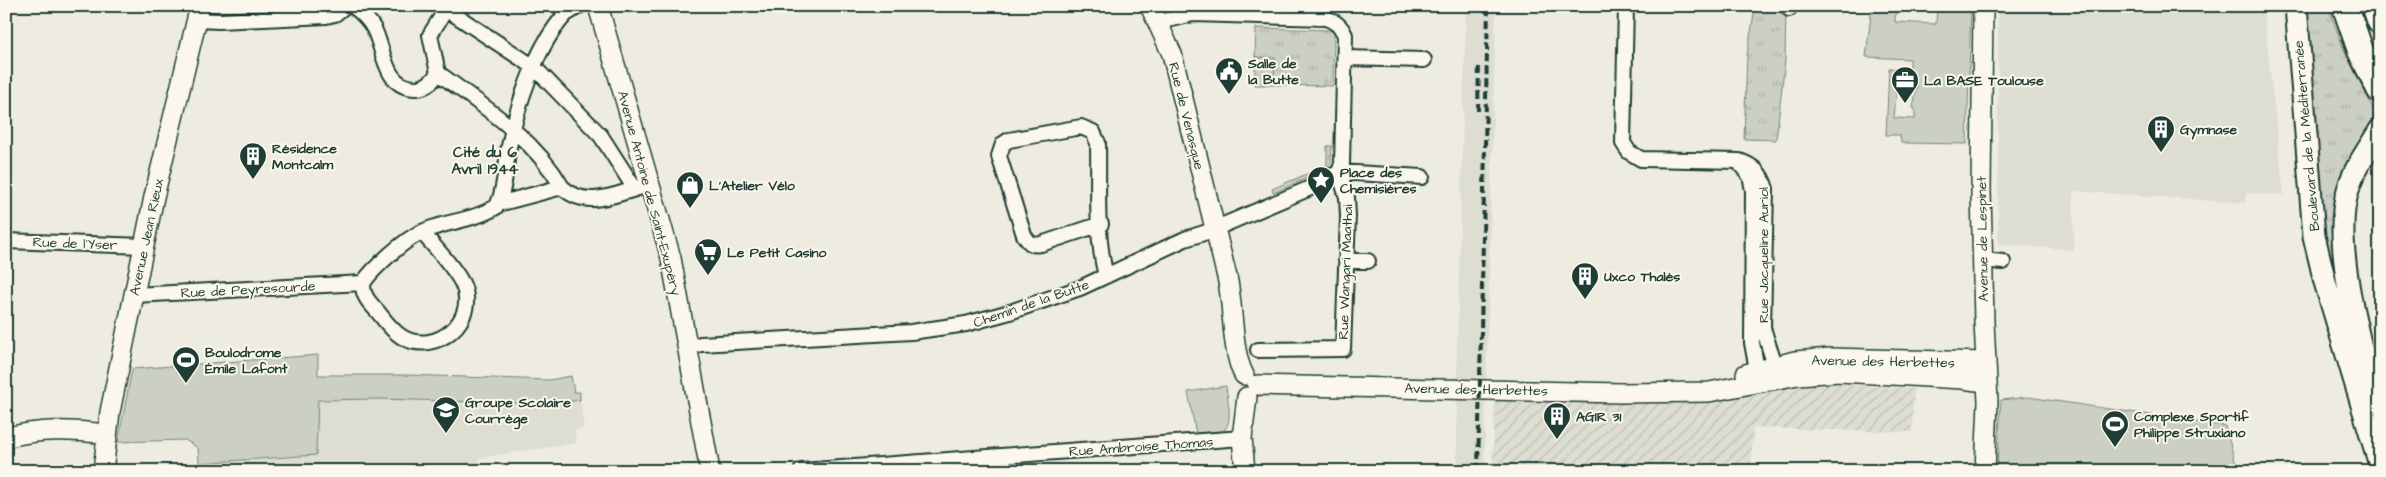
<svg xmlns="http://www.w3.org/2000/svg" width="2386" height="477" font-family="'Architects Daughter',sans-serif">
<defs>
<pattern id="industrial-furrows" width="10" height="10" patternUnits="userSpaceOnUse" patternTransform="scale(1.25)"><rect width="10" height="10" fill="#ddddd2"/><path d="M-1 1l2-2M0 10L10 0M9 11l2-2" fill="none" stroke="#bdbfb5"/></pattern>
<pattern id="grass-tufts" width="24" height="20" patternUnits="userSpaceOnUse" patternTransform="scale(1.25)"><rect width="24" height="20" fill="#cbcfc4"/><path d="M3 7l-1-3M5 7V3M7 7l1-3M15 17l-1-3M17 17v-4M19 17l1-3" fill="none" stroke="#aeb3a9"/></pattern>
</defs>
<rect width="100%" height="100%" fill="#eeece1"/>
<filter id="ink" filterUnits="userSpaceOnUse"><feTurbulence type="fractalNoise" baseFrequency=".02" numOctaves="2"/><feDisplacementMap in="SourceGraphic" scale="10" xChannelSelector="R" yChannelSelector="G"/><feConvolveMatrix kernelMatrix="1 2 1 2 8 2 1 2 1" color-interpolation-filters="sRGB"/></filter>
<g filter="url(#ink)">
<path fill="#ddddd2" d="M 1466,6 L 1496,6 L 1484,471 L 1458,471 L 1457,452 L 1457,345 Z
M 2010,6 L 2263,6 L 2284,195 L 2246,193 L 2245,203 L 2073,191 L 2074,250 L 1998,244 L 1998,12 L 2010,12 Z
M 380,399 L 546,404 L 580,400 L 584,429 L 574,430 L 577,443 L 479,458 L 481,471 L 163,471 L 163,466 L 315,455 L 317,400 Z"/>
<path fill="url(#industrial-furrows)" d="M 1822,383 L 1914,389 L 1912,432 L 1753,428 L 1751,471 L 1492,471 L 1495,400 L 1676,401 L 1788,385 Z"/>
<path fill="url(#grass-tufts)" stroke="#75867c" d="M 2304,6 L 2328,6 L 2344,50 L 2377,116 L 2351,158 L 2336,276 L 2332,276 L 2324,251 Z
M 1755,8 L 1786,9 L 1785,60 L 1776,140 L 1744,139 L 1747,55 Z
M 1256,28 L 1330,30 L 1334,34 L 1333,86 L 1274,85 L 1275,59 L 1255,57 Z
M 1327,146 L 1332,146 L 1331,163 L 1326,170 L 1273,193 L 1272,189 L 1327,165 Z"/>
<path fill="#cbcfc4" stroke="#75867c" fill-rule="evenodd" d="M 1872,6 L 1896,6 L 1895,22 L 1936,24 L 1937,6 L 1971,6 L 1967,144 L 1901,143 L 1900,135 L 1886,135 L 1889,68 L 1910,69 L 1910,59 L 1866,57 ZM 1897,84 L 1917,85 L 1913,108 L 1915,109 L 1915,119 L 1894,118 Z
M 1255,57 L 1275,58 L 1274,85 L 1255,85 Z
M 318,355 L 318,375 L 408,375 L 549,380 L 571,376 L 574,392 L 580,392 L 580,400 L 546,404 L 380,399 L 318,400 L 316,455 L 199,463 L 198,448 L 185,440 L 118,442 L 132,369 Z
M 1226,386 C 1227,398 1235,426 1221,432 C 1214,435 1203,434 1196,434 L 1188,392 Z
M 2028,397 L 2225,426 L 2238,471 L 1997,471 L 2001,400 Z"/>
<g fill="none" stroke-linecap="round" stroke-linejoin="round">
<g stroke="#1f3d34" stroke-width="18">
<path id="street" d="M 353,6 C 361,12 369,20 374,29 C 385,51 384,88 416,88 C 426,88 433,81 438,73
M 559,6 L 566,14 L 579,6
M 1626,6 L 1623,143 L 1629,152 L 1641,159 L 1739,161 C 1753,165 1762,174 1766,189 L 1763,328 L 1778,375
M 446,9 L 534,67 L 601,136 L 635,189
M 1789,9 L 1789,6
M 198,20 L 219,21 L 326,16 L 335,14 L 345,6
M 1345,58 L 1424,60
M 438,73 C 483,106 534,138 562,187
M 438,73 L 430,35 L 448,6
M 1741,165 L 1750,176 L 1753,190 L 1752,343 L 1759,380
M 498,204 L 562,187 C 586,210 616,194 642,187
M 1101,224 L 1041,244 C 1032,246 1029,243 1024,235 L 999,156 L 1003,144 L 1009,140 L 1081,127 L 1093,132 L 1098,143 C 1099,186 1095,234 1106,276
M 422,232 C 435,248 452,264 462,283 C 480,319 436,357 402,337 C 392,331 385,321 378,312 C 370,303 362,296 363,283 C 373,268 405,239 422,232 C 445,221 473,221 496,207 C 504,196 506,166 508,151 C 517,107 535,47 566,14
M 6,241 L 144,246
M 1982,260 L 2003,262
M 1346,261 L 1368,261
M 134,295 L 363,283
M 689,347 L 701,344 L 911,332 L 966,324 L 1010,312 L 1080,288 L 1185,239 L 1207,232 L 1315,186 L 1339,172 L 1342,164 L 1345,35 C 1341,26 1336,22 1326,18 L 1193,14 L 1159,22
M 1258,350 L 1343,349 L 1348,216 L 1347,197 L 1339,172 L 1422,177
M 801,471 L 1242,438"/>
</g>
<g stroke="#1f3d34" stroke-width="22">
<path id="secondary" d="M 598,6 L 671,258 L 710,471
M 1150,6 L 1172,54 L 1227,277 C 1234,306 1231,351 1244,375
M 1983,6 L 1981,191 L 1984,322 L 1988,402 L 1985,471
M 1746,374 L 1795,361 L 1830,358 L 1985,362
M 1257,385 L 1621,393 L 1709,392 L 1798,375 L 1839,372 L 1962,379 L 1986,382
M 6,438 C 38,428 73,430 107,434
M 103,471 L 110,412 L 154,197 L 200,6
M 1245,471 L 1242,438 L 1247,397"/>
</g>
<g stroke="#1f3d34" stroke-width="25">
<path id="primary" d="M 2296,6 L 2314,236 L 2325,282 L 2380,465
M 2374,401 C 2361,346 2331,243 2348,190 C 2354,168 2368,150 2380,130"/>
</g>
<g stroke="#1f3d34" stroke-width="29">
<path id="highway" d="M 2345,6 L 2361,52 L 2380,90
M 2375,6 L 2380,21"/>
</g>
<use href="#street" stroke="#fbf7ec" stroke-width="14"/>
<use href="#secondary" stroke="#fbf7ec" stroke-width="19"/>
<use href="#primary" stroke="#fbf7ec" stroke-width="21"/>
<use href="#highway" stroke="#fbf7ec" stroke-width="25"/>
<path stroke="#1f3d34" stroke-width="4" stroke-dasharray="8 4" stroke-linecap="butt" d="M 1478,111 L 1479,63
M 1478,471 L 1488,6"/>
</g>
</g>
<defs>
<g id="civic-pin" transform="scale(1.4375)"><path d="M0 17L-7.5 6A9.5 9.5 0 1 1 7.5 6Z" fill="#1f3d34" stroke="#fbf7ec"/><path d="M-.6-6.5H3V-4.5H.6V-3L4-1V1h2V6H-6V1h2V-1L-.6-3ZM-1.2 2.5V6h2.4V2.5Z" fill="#fff"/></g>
<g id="office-pin" transform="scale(1.4375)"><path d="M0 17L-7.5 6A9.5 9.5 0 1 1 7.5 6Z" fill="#1f3d34" stroke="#fbf7ec"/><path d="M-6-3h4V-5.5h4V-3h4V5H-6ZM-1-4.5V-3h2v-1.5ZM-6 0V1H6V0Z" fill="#fff"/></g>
<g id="building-pin" transform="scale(1.4375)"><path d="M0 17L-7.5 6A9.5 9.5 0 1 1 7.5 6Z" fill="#1f3d34" stroke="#fbf7ec"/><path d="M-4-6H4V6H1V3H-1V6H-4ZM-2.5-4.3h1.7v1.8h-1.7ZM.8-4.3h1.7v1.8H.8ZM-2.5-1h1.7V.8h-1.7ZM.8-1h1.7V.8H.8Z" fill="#fff"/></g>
<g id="sight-pin" transform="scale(1.4375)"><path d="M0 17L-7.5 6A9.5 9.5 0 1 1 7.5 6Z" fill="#1f3d34" stroke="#fbf7ec"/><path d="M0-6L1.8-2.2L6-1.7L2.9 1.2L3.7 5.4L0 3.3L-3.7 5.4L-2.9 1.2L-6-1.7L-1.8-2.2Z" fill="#fff"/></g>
<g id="shop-pin" transform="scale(1.4375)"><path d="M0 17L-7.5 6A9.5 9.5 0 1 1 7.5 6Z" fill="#1f3d34" stroke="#fbf7ec"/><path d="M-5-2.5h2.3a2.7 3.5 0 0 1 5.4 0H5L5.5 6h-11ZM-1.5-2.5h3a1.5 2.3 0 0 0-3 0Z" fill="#fff"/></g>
<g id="supermarket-pin" transform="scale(1.4375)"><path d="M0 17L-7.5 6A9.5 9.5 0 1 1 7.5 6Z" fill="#1f3d34" stroke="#fbf7ec"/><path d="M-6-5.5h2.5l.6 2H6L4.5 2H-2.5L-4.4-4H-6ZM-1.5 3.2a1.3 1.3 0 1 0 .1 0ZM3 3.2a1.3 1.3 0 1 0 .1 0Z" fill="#fff"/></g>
<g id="stadium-pin" transform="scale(1.4375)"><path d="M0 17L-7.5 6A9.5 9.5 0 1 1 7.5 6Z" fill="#1f3d34" stroke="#fbf7ec"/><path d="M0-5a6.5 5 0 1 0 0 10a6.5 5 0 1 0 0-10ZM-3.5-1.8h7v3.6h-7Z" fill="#fff"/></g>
<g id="school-pin" transform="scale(1.4375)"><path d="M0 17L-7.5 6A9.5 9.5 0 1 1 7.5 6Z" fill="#1f3d34" stroke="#fbf7ec"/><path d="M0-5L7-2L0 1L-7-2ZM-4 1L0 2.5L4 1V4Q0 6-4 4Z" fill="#fff"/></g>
</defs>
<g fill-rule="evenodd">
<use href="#civic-pin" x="1229" y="71"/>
<use href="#office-pin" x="1905" y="80"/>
<use href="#building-pin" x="2161" y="129"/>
<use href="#building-pin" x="253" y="156"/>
<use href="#sight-pin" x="1321" y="180"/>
<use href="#shop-pin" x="690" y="185"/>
<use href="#supermarket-pin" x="708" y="252"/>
<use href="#building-pin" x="1585" y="276"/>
<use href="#stadium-pin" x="186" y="360"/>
<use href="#school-pin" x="446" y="410"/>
<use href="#building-pin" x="1557" y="416"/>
<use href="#stadium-pin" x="2115" y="424"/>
</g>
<g text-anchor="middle" stroke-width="4" stroke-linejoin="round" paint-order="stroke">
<g font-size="14" font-weight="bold" fill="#1f3d34" stroke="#fbf7ec" text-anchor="start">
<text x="1248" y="68">Salle de<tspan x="1248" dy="16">la Butte</tspan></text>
<text x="1924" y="85">La BASE Toulouse</text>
<text x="2180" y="134">Gymnase</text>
<text x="272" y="153">Résidence<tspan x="272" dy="16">Montcalm</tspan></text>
<text x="1340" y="177">Place des<tspan x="1340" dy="16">Chemisières</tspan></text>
<text x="709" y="190">L'Atelier Vélo</text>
<text x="727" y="257">Le Petit Casino</text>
<text x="1604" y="281">Uxco Thalès</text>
<text x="205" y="357">Boulodrome<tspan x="205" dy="16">Émile Lafont</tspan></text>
<text x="465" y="407">Groupe Scolaire<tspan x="465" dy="16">Courrège</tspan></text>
<text x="1576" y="421">AGIR 31</text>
<text x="2134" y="421">Complexe Sportif<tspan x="2134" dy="16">Philippe Struxiano</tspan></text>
</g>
<g font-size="14" fill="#1f3d34" stroke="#fbf7ec">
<text transform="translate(1187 116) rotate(76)" y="5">Rue de Venasque</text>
<text transform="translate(2306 136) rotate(-95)" y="5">Boulevard de la Méditerranée</text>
<text transform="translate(650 193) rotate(75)" y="5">Avenue Antoine de Saint-Exupéry</text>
<text transform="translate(146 237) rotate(-78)" y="5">Avenue Jean Rieux</text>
<text transform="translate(1982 239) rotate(-91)" y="5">Avenue de Lespinet</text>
<text transform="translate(75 243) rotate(2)" y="5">Rue de l'Yser</text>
<text transform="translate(1763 255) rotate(-90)" y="5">Rue Jacqueline Auriol</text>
<text transform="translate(1345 272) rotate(-88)" y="5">Rue Wangari Maathai</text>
<text transform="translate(248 289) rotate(-3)" y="5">Rue de Peyresourde</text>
<text transform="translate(1031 303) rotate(-19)" y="5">Chemin de la Butte</text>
<text transform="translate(1883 361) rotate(1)" y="5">Avenue des Herbettes</text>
<text transform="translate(1476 389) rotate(1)" y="5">Avenue des Herbettes</text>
<text transform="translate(1141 446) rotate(-4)" y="5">Rue Ambroise Thomas</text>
</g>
<g font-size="15" font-weight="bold" fill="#1f3d34" stroke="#fbf7ec">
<text x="485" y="157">Cité du 6<tspan x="485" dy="17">Avril 1944</tspan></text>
</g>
</g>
<rect width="2386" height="477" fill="none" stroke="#fbf7ec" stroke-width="25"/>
<rect x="12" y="12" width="2361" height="452" fill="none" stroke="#1f3d34" stroke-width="2" filter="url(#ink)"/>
</svg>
